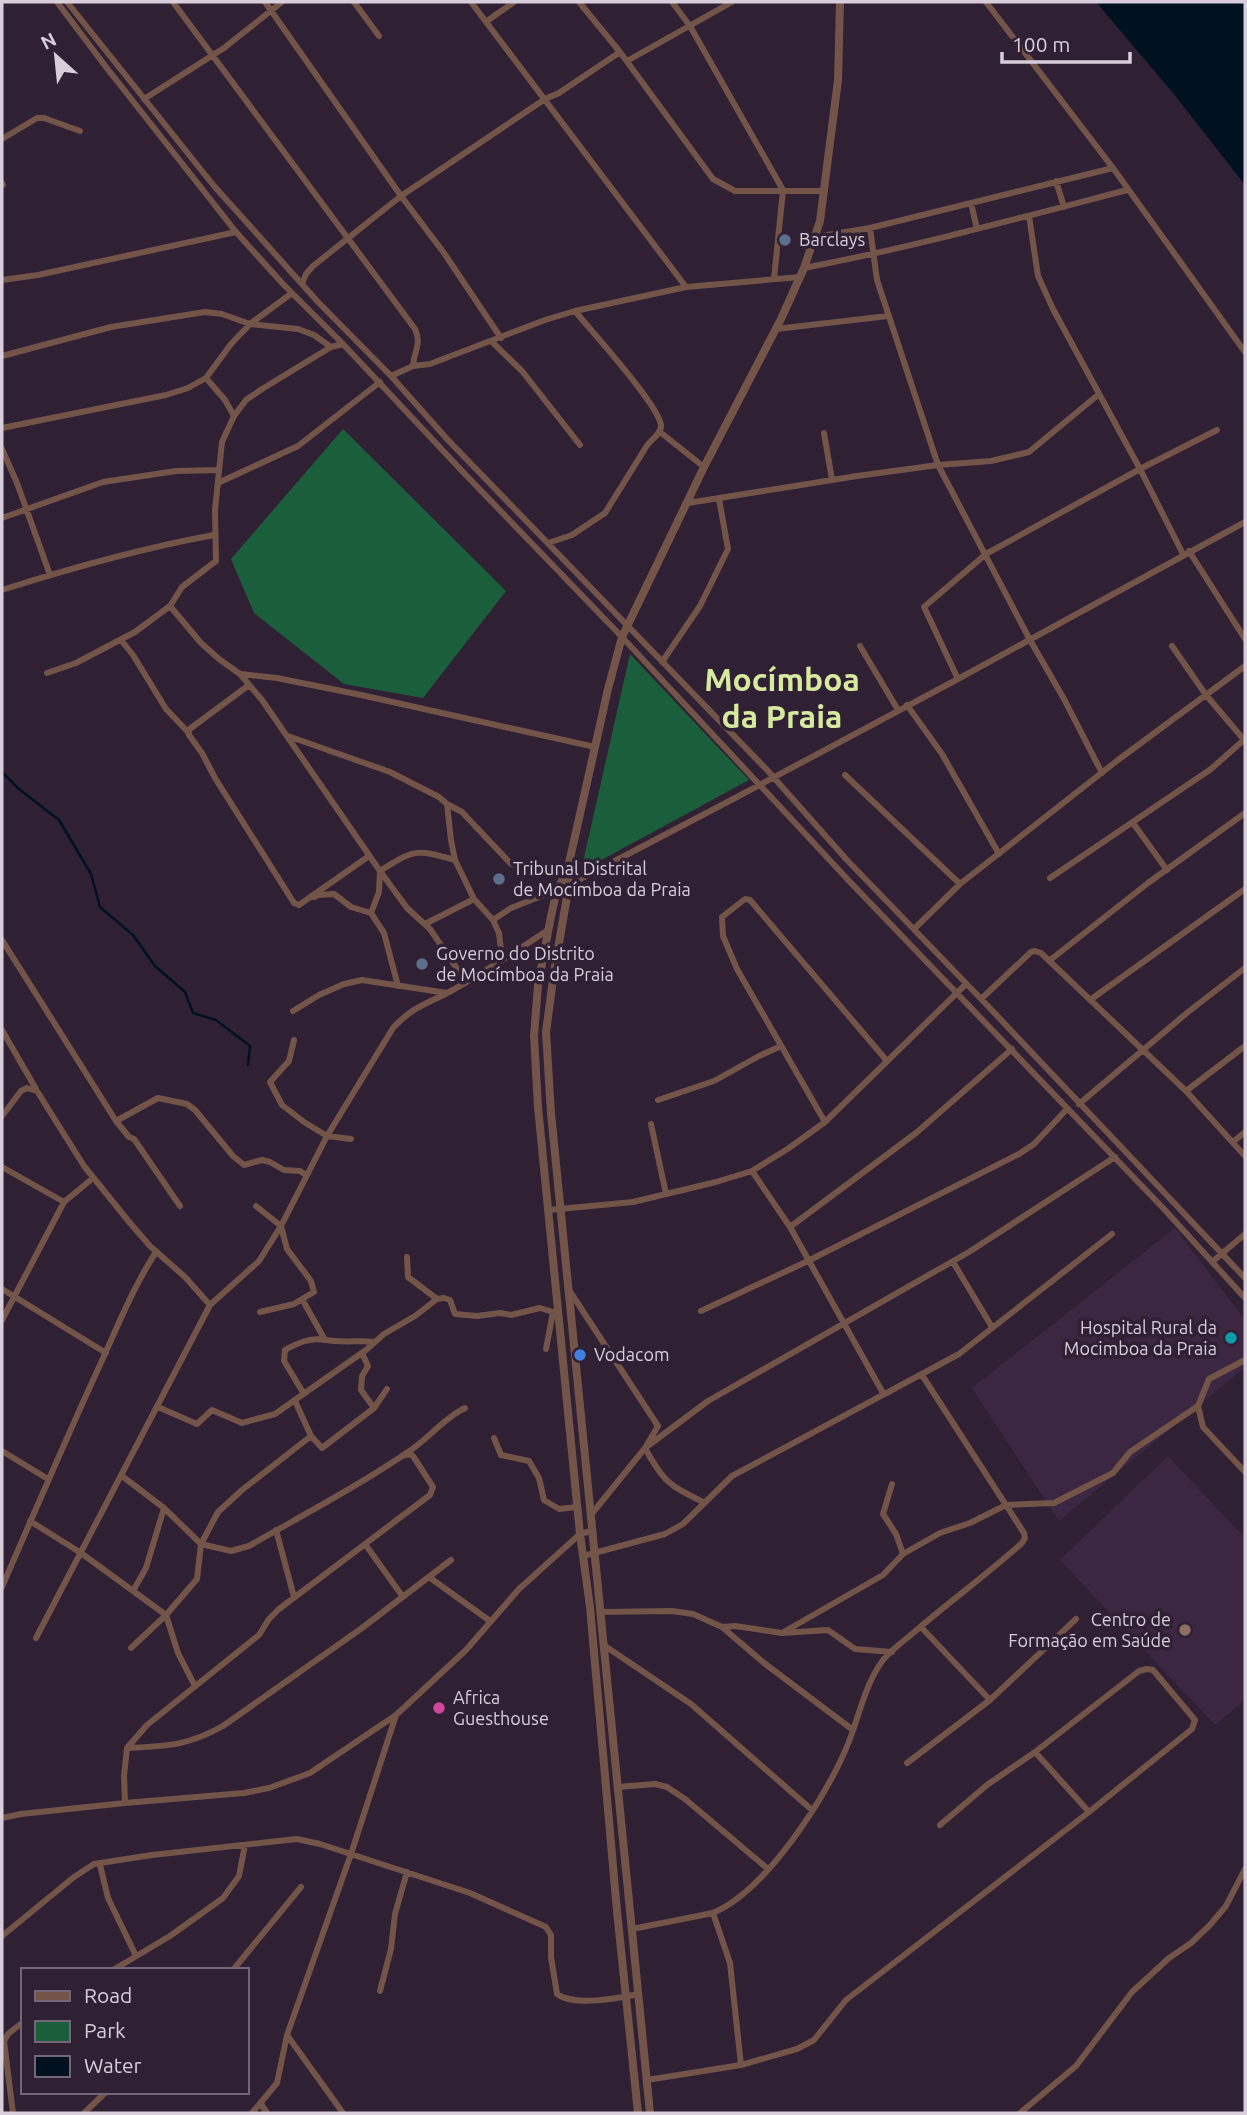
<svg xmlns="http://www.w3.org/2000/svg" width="1247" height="2115" font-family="Ubuntu,sans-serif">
<rect width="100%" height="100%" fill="#302034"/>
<path fill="#3b2741" d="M 1175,1228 L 1245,1320 L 1245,1367 L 1059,1521 L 972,1388 Z
M 1168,1456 L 1245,1538 L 1245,1700 L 1215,1725 L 1060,1560 Z"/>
<path fill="#1b5e3c" d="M 343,429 L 506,591 L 423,698 L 344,684 L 254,613 L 231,559 Z
M 630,654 L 749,780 L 581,871 Z"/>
<path fill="#001220" d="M 1096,2 L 1245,2 L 1245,185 L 1173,93 Z"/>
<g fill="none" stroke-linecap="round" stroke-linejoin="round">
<path stroke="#001220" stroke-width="2.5" d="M 2,772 L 19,789 L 59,820 L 91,874 L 100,907 L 133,935 L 155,966 L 185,992 L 193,1013 L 216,1020 L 250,1046 L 248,1065"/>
<path stroke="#735449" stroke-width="6" d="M 57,2 L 106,67 L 236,232 L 283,284 L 343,344 L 462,471 L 622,637 L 851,883 L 1164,1209 L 1245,1298
M 67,2 L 214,186 L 318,302 L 391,376 L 447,439 L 768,771 L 846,859 L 985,1003 L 1245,1278
M 173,2 L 415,329 C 422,344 414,351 413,366
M 265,2 L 401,196 L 444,253 L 501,338
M 354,2 L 379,36
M 471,2 L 686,287
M 579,2 L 620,52 L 713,179 L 735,191 L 823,191
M 672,2 L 690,26 L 783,190 L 774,279
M 986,2 L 1113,168 L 1245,352
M 487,21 L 514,2
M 627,61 L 732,2
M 144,99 L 224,48 L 282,2
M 2,139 L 37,118 L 44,118 L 80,131
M 1056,181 L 1064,207
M 2,183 L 3,185
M 971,203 L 977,229
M 1029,216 L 1038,276 L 1053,309 L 1140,469 L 1183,554
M 870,228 L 877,280 L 938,465 L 1030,640 L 1064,699 L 1102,773
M 815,237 L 870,228 L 1113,168
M 804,268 C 913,247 1020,218 1127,190
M 2,280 L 38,275 L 236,232
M 302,284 L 306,274 L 313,266 L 401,196 L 545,99 L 559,93 L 620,52
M 776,329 L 888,316
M 491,341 L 522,371 L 580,445
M 2,356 L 111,327 L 205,312 L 222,314 L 250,324 L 298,329 L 314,335 L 331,347
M 391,376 L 413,366 L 430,364 L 545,320 L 575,311 L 686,287 L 800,277
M 206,378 L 225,400 L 234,416
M 2,428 L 166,395 L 188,388 L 206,378 L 231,344 L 250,324 L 292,293
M 660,432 L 704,467
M 824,433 L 832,480
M 2,449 L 17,483 L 50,575
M 218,483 L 298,446 L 380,382
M 688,503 L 857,476 L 938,465 L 991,461 L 1029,452 L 1099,394
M 2,518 L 103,482 L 176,471 L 219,470
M 548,543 L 572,535 L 605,513 L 646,447 C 650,440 662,434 661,425 C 658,404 592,332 575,311
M 1189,551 L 1245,639
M 2,590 C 71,568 143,548 214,535
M 170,606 L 201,643 L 219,659 L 240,674 L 262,700 L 380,871 L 407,908 L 430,929 L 466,982
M 121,640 L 133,655 L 166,709 L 188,732
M 860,646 L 898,710
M 1172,646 L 1206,695 L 1245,741
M 662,662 L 700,606 L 728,549 L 719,499
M 47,673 L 76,663 L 135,632 L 170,606 L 182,587 L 216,561 L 215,510 L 222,442 L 234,416 L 246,400 L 262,389 L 331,347 L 343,344
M 241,674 L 277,678 L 361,695 L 595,747
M 958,679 L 924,607 L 986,554 L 1140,469 L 1217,430
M 249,685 L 191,728 L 188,732 L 189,735 L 202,753 L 215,778 L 294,903 L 299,905
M 907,705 L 942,754 L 999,854
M 288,736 L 390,772 L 439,797 L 447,804 L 451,840 L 455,860 L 474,899 L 493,920 L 499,933 L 501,950 L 498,963
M 845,775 L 960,884
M 447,804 L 462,812 L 511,864 L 567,872
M 1133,823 L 1167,870
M 1050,878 L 1211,769 L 1245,739
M 314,897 L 318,895 L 334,894 L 351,907 L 371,913
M 299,905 L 369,856
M 493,920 L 511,908 L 569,885 L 737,797 L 958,679 L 1245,522
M 425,924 L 474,899
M 914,929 L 960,884 L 1118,760 L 1245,666
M 2,940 L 116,1121 L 129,1137 L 134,1139 L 180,1206
M 1049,961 L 1148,883 L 1245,813
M 398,986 L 384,933 L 371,913 L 379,892 L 380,871 C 415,849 415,849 455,860
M 981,999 L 1031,952 L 1035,951 L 1041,953 L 1186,1091 L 1245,1156
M 1090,1000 L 1245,889
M 293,1011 L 319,995 L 344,984 L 362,980 L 447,993
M 2,1030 L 36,1089
M 294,1040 L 289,1061 L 270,1082 L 282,1105 L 304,1122 L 327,1136 L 351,1139
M 1186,1091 L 1245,1046
M 658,1100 L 714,1081 L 759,1056 L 781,1046
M 1079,1104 L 1188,1012 L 1245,968
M 2,1116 L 21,1091 L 27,1088 L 37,1091 L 84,1166 L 130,1223 L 150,1246 L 185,1277 L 210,1305 L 36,1638
M 116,1121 L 158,1098 L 187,1104 L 195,1110 L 233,1156 L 244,1165 L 262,1160 L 270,1162 L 284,1170 L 300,1171 L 306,1175
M 825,1122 L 737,969 L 723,936 L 722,917 L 745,899 L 750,900 L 887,1061
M 651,1124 L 666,1194
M 1233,1142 L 1245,1132
M 2,1167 L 64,1202
M 752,1171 L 790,1227 L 883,1393
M 256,1206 L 281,1226 L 287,1249 L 311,1281 L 314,1292 L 302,1299 L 325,1340 C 344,1343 357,1340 375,1342
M 549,1210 L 633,1202 L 716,1182 L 752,1171 L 789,1148 L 825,1122 L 966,984
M 790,1227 L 916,1133 L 1012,1049
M 407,1257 L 408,1277 L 437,1299 L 444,1298 L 450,1300 L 455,1314 L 477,1316 L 500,1313 L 511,1315 L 540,1308 L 553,1312 L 546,1349
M 953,1262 L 992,1327
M 1212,1262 L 1245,1234
M 2,1289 L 106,1353
M 569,1290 L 658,1426 L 645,1448 C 664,1483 669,1485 705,1503
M 210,1305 L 259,1261 L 281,1226 L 327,1136 L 393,1028 C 413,1006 427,1004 451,991 C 485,972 516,951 548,930
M 701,1311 L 808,1261 L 1019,1154 L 1034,1144 L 1067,1109
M 260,1312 L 294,1304 L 302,1299
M 2,1320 L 64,1202 L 93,1178
M 362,1353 L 368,1366 L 362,1376 L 361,1390 L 374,1408
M 304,1394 L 284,1361 L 285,1350 C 298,1343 310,1337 325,1340
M 295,1401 L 311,1436
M 1198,1406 L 1203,1427 L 1245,1472
M 158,1407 L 197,1424 L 212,1410 L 242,1423 L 275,1414 L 366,1350 L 384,1334 L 415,1316 L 437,1299
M 494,1438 L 501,1455 L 529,1461 L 539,1478 L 544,1500 L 559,1509 L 577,1507
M 2,1451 L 48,1479
M 122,1476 L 164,1508 L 201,1544 L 218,1512 L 242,1490 L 311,1436 L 322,1448 L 374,1408 L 387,1389
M 892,1484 L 883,1514 L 896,1534 L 903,1554
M 590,1516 L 645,1448 L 708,1401 L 969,1252 L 1115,1157
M 30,1521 L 81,1553 L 166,1615 L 131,1648
M 276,1530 L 294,1597
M 365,1544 L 403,1597
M 583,1556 L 665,1534 L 683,1524 L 732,1476 L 959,1354 L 1112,1234
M 429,1577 L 490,1621
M 2,1587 C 34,1513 66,1439 99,1367 C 117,1328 133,1287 156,1252
M 133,1591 L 146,1568 L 164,1508
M 601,1612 L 672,1611 L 693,1614 L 722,1627 L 764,1663 L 853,1730
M 722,1627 L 735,1626 L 782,1633 L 828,1630 L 855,1649 L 892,1652
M 921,1627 L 990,1700
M 782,1633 L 883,1575 L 903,1554 L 940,1533 L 970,1523 L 1006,1505 L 1054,1503 L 1113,1473 L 1130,1452 L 1198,1406 L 1209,1379 L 1245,1360
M 605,1646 L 691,1704 L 812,1810
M 195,1686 L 178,1653 L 166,1615 L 197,1579 L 201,1544 L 231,1551 L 249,1546 C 303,1515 360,1485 411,1450 C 430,1437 444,1418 465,1408
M 127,1748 C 167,1746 187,1746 223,1726 L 362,1628 L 451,1560
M 1035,1752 L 1089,1812
M 907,1763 L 990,1700 L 1076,1619
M 618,1787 L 655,1784 L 667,1787 L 685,1799 L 768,1869
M 125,1803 L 124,1776 L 127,1748 L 147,1725 L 259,1635 L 269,1619 L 279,1609 L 430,1495 L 433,1487 L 413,1456 L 409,1454 L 402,1456
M 2,1818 L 21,1814 L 125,1803 L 244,1793 L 269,1788 L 310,1773 L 396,1715 L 466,1650 L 519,1589 L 580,1534 L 591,1531
M 100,1865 L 108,1898 L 136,1956
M 713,1913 L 730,1963 L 741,2065
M 632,1929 L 713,1913 C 766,1891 827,1796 848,1744 C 859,1717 865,1684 883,1660 C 893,1648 908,1638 919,1628 C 953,1599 989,1573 1022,1543 L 1025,1538 L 1024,1533 L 922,1375
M 2,1936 L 74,1877 L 94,1864 L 152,1855 L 297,1839 L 320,1844 L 470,1893 L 546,1927 L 551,1935 L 551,1957 L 557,1994 C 574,2007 619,1998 639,1994
M 113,1970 L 170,1936 L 223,1898 L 239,1876 L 245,1845
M 233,1970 L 301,1887
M 380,1991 L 391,1949 L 395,1914 L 407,1872
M 287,2035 L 343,2113
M 647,2080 L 741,2065 L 797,2049 L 814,2040 L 846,2000 L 1089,1812 L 1192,1729 L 1195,1720 L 1153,1670 L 1147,1669 L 1139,1671 L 1035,1752 L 987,1785 L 940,1825
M 261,2104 L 267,2113
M 13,2113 L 4,2041 L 8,2034 L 23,2022
M 84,2113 L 106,2092
M 252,2113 L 277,2083 L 287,2035 L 351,1854 L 396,1715
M 1020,2113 L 1076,2066 L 1132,1992 L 1169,1958 L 1191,1943 L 1209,1926 L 1226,1906 L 1245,1869"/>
<path stroke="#735449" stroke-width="8" d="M 567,872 L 569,885 L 554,972 L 546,1032 L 551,1113 L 650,2113
M 638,2113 L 617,1911 L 590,1607 L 580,1534 L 538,1107 L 534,1036 L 538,985 L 551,916 L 557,890 L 567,872 L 608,689 L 622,637 L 704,467 L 781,319 L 804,268 L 820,221 L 838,80 L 840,2"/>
</g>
<g fill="#5c6f8a" stroke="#302034" stroke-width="2.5">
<circle cx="785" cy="240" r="7"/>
<circle cx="499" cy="879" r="7"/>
<circle cx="422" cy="964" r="7"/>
</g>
<circle fill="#0f9aa8" stroke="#302034" stroke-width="2.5" cx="1231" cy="1338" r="7"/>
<circle fill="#3f7fe0" stroke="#302034" stroke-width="2.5" cx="580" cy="1355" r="7"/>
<circle fill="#8d6e63" stroke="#302034" stroke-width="2.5" cx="1185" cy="1630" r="7"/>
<circle fill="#d1479c" stroke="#302034" stroke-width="2.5" cx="439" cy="1708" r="7"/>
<g text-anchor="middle" stroke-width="7" stroke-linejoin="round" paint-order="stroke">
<g font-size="18" fill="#d8cedb" stroke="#302034" text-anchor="start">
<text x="799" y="246">Barclays</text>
<text x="513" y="875">Tribunal Distrital<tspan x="513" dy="21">de Mocímboa da Praia</tspan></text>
<text x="436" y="960">Governo do Distrito<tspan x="436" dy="21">de Mocímboa da Praia</tspan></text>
<text x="1217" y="1334" text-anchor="end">Hospital Rural da<tspan x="1217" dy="21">Mocimboa da Praia</tspan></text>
<text x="594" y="1361">Vodacom</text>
<text x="1171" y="1626" text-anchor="end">Centro de<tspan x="1171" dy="21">Formação em Saúde</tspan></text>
<text x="453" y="1704">Africa<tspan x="453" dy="21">Guesthouse</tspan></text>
</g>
<g font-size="32" font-weight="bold" fill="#d5ea9f" stroke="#302034">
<text x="782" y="691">Mocímboa<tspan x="782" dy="37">da Praia</tspan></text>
</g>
</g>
<rect width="1247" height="2115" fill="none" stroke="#d8cedb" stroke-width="7"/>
<rect x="21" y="1968" width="228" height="126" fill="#302034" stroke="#736677" stroke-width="2"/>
<rect x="35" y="1991" width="35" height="10" fill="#735449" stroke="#736677" stroke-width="2"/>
<text x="84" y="2003" font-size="21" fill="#d8cedb">Road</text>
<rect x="35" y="2021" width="35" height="21" fill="#1b5e3c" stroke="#736677" stroke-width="2"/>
<text x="84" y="2038" font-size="21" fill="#d8cedb">Park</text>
<rect x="35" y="2056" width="35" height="21" fill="#001220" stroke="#736677" stroke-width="2"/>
<text x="84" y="2073" font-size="21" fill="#d8cedb">Water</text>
<g transform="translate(56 56) rotate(333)" stroke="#302034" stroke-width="5" paint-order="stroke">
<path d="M0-5L12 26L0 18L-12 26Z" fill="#d8cedb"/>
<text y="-10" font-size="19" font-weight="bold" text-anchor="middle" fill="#d8cedb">N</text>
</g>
<path d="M1002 52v10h128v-10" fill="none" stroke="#d8cedb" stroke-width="3.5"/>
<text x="1012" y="52" font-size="21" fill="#d8cedb" stroke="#302034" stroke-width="5" paint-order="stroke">100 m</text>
</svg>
